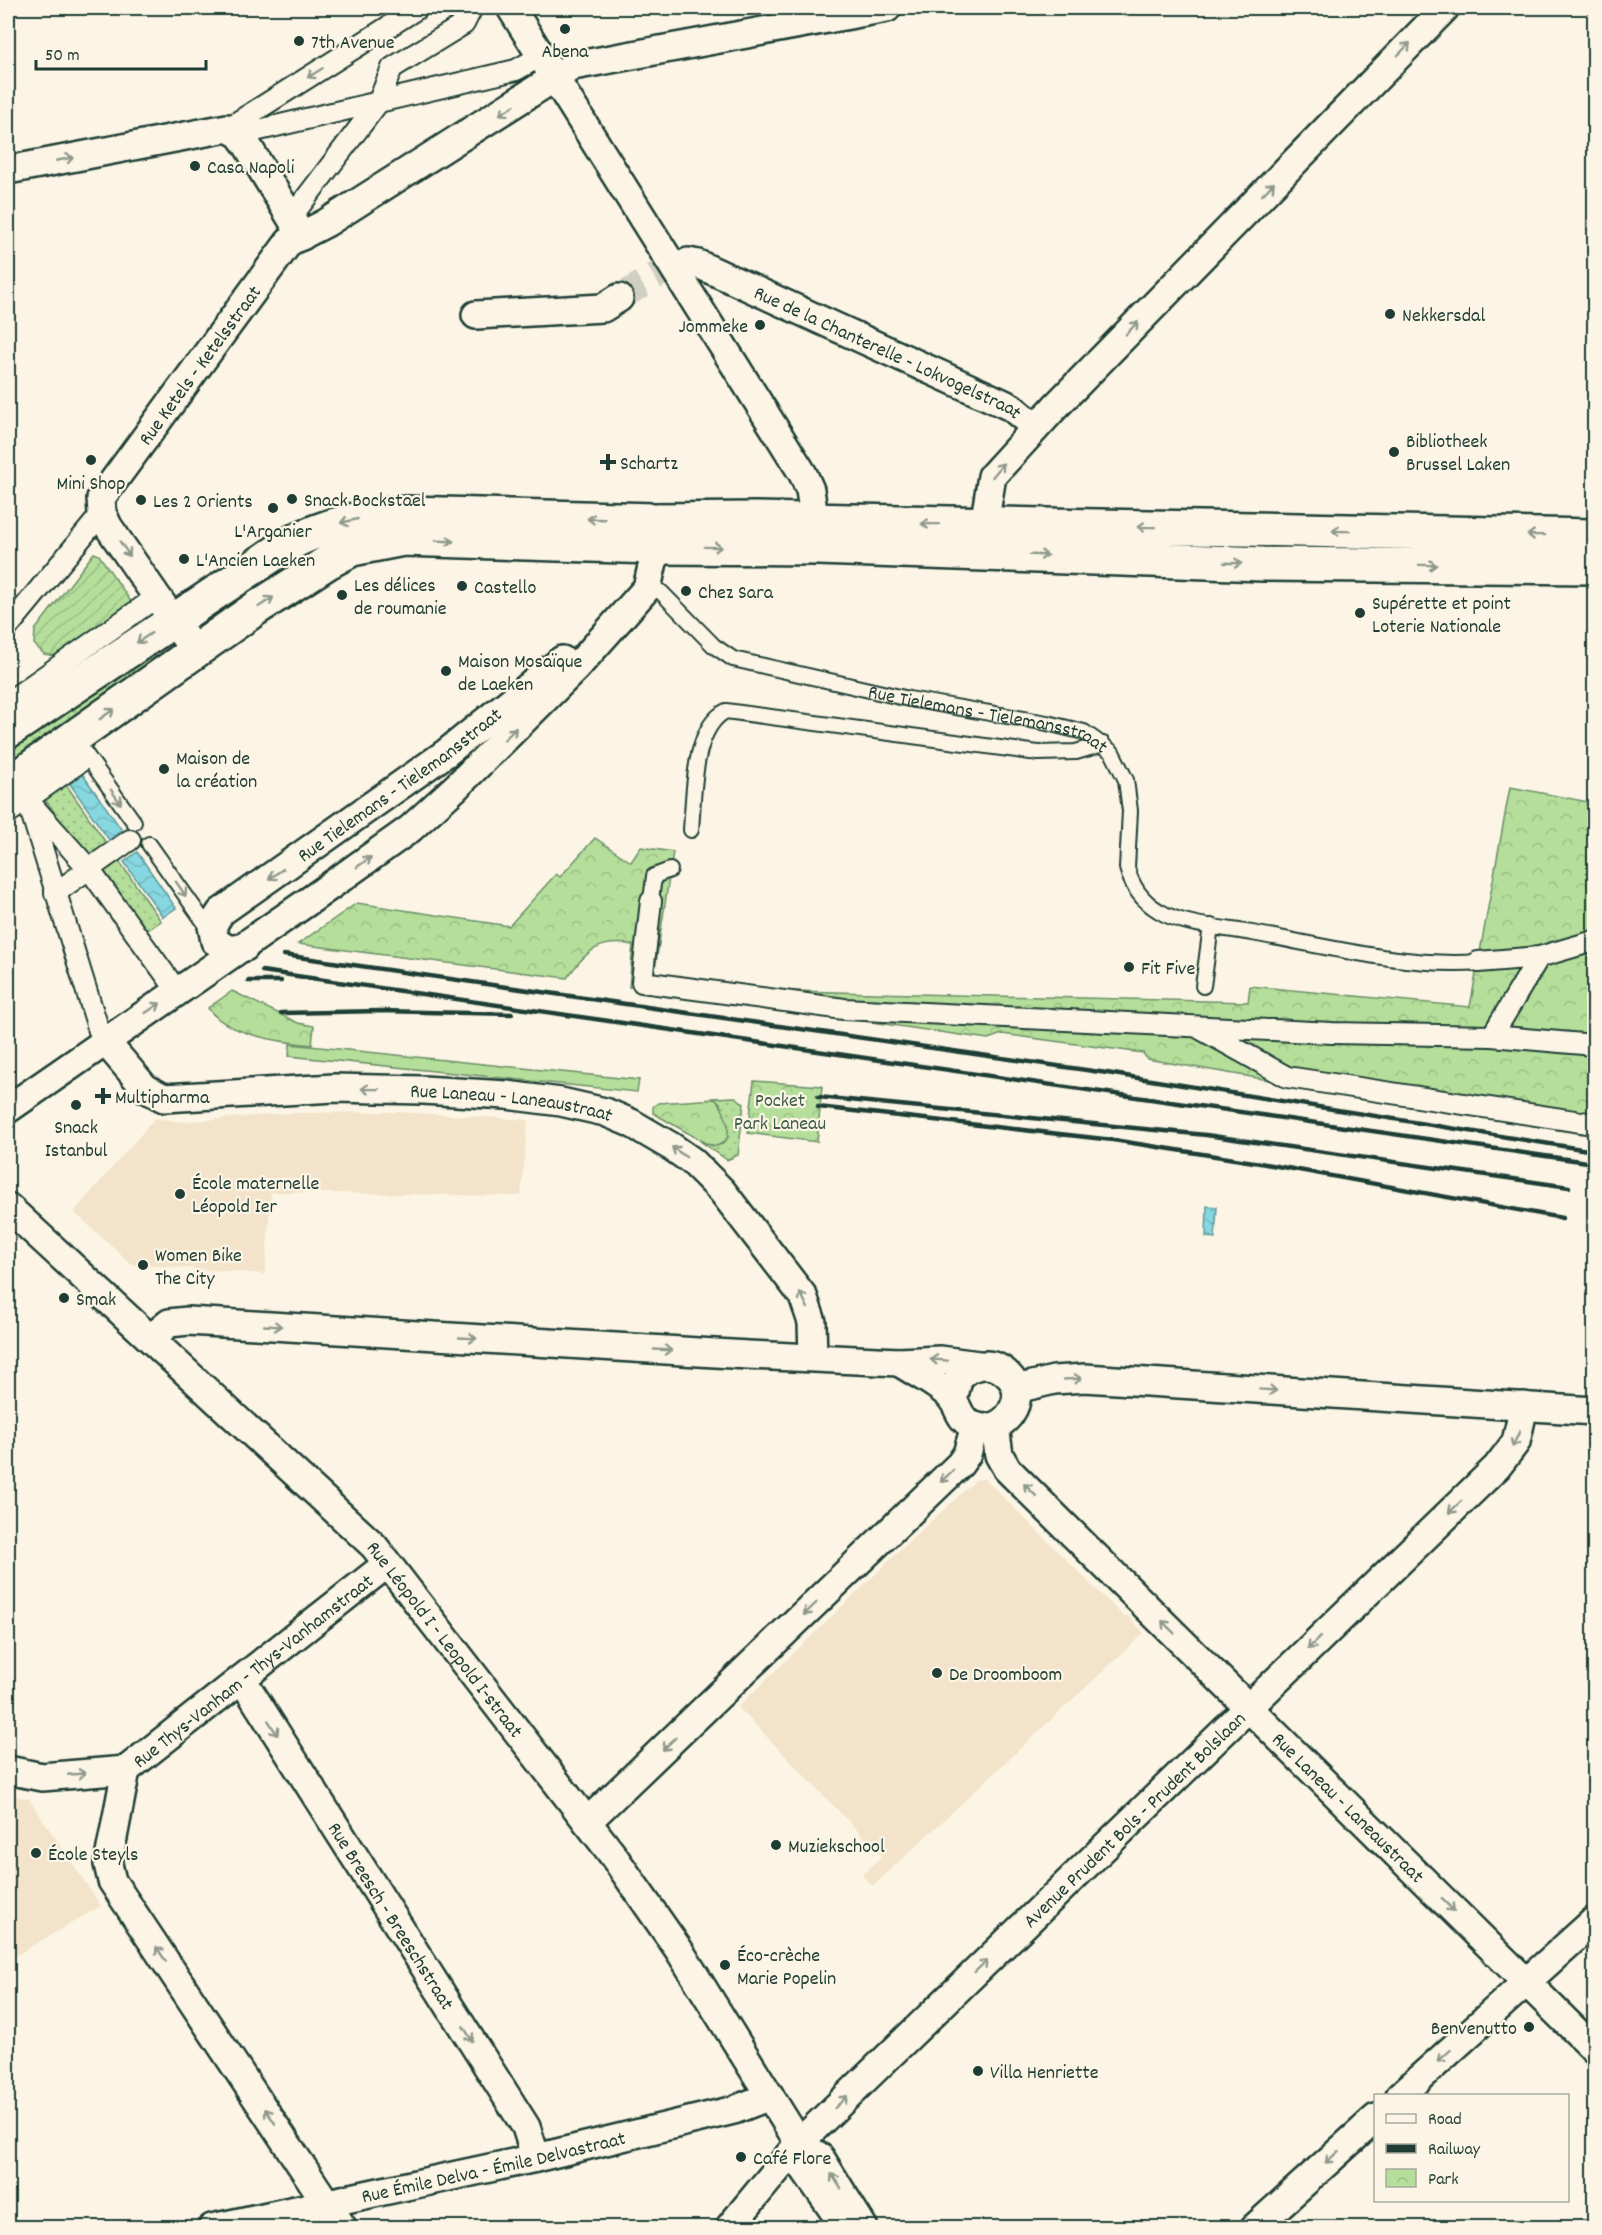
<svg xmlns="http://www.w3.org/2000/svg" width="1602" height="2235" font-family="Dekko,sans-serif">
<defs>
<pattern id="grass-dots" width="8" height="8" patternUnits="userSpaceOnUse" patternTransform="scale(1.5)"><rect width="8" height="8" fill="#b4de9a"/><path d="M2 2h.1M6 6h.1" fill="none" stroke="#9abf85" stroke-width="1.8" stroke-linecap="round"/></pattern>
<pattern id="park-crowns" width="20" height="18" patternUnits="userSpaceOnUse" patternTransform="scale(1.5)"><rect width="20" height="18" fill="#b4de9a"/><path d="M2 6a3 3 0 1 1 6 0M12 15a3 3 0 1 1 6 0" fill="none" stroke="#9abf85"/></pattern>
<pattern id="garden-furrows" width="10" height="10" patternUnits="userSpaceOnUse" patternTransform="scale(1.5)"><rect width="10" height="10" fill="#b4de9a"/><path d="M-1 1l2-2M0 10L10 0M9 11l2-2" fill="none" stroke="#9abf85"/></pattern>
<pattern id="water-waves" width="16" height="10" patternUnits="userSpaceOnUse" patternTransform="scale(1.5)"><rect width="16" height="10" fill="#86d7e0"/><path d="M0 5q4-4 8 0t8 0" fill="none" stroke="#73b9c1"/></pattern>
</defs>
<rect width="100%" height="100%" fill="#fcf5e5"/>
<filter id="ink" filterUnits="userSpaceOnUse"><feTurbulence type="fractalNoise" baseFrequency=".0167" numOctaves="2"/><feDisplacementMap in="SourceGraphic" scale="12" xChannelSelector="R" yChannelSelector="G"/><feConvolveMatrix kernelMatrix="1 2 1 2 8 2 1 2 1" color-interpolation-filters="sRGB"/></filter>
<g filter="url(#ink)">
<path fill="#f2e3ca" d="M 399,1112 L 528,1120 L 521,1196 L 271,1192 L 265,1274 L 131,1264 L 74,1212 L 155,1118 L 182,1122 L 290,1113 Z
M 985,1479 L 1124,1617 L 1127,1615 L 1144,1633 L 873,1886 L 862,1875 L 882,1856 L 738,1707 L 914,1537 L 976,1480 Z
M 8,1794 L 29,1799 L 101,1906 L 8,1960 Z"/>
<path fill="url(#grass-dots)" stroke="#6a8e67" stroke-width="1.5" d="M 149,646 L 162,666 L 13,769 L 8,762 L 8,744 Z
M 65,783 L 107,844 L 87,858 L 44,798 Z
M 119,861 L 161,921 L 140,935 L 98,875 Z
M 736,1097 L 744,1104 L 738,1155 L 727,1160 L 700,1141 L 713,1146 L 723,1144 L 720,1103 L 713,1098 Z"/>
<path fill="url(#park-crowns)" stroke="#6a8e67" stroke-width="1.5" d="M 1510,787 L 1594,803 L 1594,1136 L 1147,1059 L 1143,1053 L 1002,1034 L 988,1039 L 629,987 L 633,945 C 598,939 587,951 567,978 L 298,944 L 357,903 L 509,926 L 556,874 L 560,877 L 595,838 L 631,862 L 641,847 L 673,852 L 654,976 L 750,990 L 1248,1002 L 1250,986 L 1470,1007 Z
M 232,991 L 298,1023 L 314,1026 L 312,1045 C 281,1042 226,1035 208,1008 Z
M 754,1081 L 822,1086 L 817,1142 L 748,1133 Z
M 715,1099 C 724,1107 732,1130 726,1141 L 717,1146 L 707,1144 L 653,1113 L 653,1107 L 658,1103 Z"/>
<path fill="url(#garden-furrows)" stroke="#6a8e67" stroke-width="1.5" d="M 94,553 L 99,555 L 132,603 L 59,657 L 44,654 L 34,644 L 35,630 Z"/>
<path fill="#b4de9a" stroke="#6a8e67" stroke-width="1.5" d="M 290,1044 L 639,1080 L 637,1092 L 289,1056 Z"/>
<path fill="url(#water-waves)" stroke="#5d999b" stroke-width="1.5" d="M 83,775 L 122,830 L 109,840 L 70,784 Z
M 137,852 L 176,908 L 163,917 L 124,862 Z
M 1207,1206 L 1217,1207 L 1215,1238 L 1206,1237 Z"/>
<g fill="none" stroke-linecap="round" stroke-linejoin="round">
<path stroke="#d0d0c2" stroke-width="27" stroke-dasharray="27 14" stroke-linecap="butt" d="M 619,298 L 660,273"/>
<g stroke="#1f3d34" stroke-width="18">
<g id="service">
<path id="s1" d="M 647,588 L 661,592 L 714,646 L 733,659 L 909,699 L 1047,723 L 1084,732 L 1112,752 L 1126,780 L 1130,811 L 1127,868 C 1132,887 1142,901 1159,911 C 1181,925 1225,928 1252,933 C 1321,945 1408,968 1478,962"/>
<path d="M 82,749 L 134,822"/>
<path d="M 691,830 C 694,796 692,728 726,711 L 1038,753 L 1076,752 L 1103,744"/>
<path d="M 149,844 L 212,933"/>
<path d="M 651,901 L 654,876 L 670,870"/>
<path d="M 1203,986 L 1211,926"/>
</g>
</g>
<g stroke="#1f3d34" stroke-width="24">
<path id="pedestrian" d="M 227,128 L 244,127 L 259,130 L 516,70 L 532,61
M 228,128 L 418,8
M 296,211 L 378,103 L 392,68 L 464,24 L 472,8
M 8,627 L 102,513
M 8,702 L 151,601
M 27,799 L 99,1031
M 32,805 L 89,869 L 170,981
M 8,813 L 84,759
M 55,893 L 130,840
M 651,901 L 642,982 L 844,1009 L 1332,1033 L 1492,1036 L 1594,1045
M 1478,962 L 1539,957
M 1197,1027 L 1287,1077 L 1594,1124
M 1492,1036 L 1539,957 L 1594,941"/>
</g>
<g stroke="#1f3d34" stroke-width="32">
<g id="minor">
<path d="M 511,8 L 803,474 L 810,490 L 817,538"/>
<path d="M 8,170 L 227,128 L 239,134 L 247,145 L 302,236"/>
<path id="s2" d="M 676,270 L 688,262 L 698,264 L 1011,407 L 1035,427"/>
<path d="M 476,315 L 603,308 L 619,298"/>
<path d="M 981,543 L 992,476 L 1055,407 L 1445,8"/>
<path id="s3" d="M 195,652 L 108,526 L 102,513 L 101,498 L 289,242 L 326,223 L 573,66 L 887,8"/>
<path id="s4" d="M 245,947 L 229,950 L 215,941 L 212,926 L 221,912 L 446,753 L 562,660"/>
<path id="s5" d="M 105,1041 L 145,1088 L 164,1098 L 334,1088 L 423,1090 L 506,1095 L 561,1102 L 605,1112 L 631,1123 L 672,1147 L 692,1161 L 722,1191 L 803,1296 L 812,1322 L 813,1357"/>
<path d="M 8,1109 L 316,896 L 410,829 L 455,788 L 575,669 L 647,588 L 654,558 L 655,528"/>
<path id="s6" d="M 8,1207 L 374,1546 L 612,1854 L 679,1950 L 799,2143 L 820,2157 L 864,2228"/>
<path d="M 151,1338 L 169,1323 L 188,1321 L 748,1355 L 899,1362 L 940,1360 L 979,1365"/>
<path d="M 899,1362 C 912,1371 943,1386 952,1399 C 960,1409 959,1420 974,1426 C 1004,1437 1031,1397 1008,1375 C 993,1360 973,1363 959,1377 L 953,1399"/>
<path d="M 1016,1389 L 1054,1380 L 1085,1378 L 1594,1411"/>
<path id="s7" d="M 995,1426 L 999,1455 L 1007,1469 L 1594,2049"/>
<path id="s8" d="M 242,1679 L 526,2127 L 536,2158"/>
<path id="s9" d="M 8,1770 L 42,1777 L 126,1770 L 387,1564"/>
<path d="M 126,1770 L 108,1864 L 112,1881 L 343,2228"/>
<path d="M 587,1822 L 960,1464 L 967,1454 L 975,1426"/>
<path d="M 1400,2096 L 1594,1921"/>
<path d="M 799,2143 L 803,2167 L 838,2217"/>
<path id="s10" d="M 212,2228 L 536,2158 L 734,2110 L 770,2096"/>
<path id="s11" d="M 729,2228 L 799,2143 L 1497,1467 L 1516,1442 L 1524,1406"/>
<path d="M 1254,2228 L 1376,2118"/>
</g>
</g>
<g stroke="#1f3d34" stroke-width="38">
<path id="secondary" d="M 8,731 L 287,545 C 326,524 363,516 407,513 L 655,520 L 754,519 L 1594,536
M 8,784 L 255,609 L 328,562 L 352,549 L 403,539 L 654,547 L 818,548 L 1263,564 L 1594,567"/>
</g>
<use href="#service" stroke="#fcf5e5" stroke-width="14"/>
<use href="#pedestrian" stroke="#fcf5e5" stroke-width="20"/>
<use href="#minor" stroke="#fcf5e5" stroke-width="27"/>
<use href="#secondary" stroke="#fcf5e5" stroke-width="33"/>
<path stroke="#1f3d34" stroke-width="4.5" d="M 284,955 L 1107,1073 L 1594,1151
M 262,971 L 1594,1163
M 248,981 L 281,981
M 281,1013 L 381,1011 L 512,1014
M 818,1097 L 1206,1135 L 1569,1187
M 818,1107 L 1113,1140 L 1260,1163 L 1562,1218"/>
</g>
<defs><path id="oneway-shaft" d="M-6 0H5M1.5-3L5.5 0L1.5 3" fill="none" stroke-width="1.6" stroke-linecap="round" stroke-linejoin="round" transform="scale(1.5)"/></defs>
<g stroke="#8e998c">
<use href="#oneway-shaft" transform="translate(1404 49) rotate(-46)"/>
<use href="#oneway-shaft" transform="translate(315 73) rotate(148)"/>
<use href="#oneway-shaft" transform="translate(507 110) rotate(148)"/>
<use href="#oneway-shaft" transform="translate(65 159) rotate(-11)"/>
<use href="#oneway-shaft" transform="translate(1268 189) rotate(-46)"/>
<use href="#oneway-shaft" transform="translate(1132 328) rotate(-46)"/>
<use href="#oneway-shaft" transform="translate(998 470) rotate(-51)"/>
<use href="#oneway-shaft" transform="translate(596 519) rotate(-178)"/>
<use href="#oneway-shaft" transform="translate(349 521) rotate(167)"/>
<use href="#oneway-shaft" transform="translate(930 524) rotate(-179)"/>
<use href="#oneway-shaft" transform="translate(1146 527) rotate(-179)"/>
<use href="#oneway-shaft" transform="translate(1341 531) rotate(-179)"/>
<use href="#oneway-shaft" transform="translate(1536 535) rotate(-179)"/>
<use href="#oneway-shaft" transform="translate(445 541) rotate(2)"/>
<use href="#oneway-shaft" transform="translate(713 547) rotate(1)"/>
<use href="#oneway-shaft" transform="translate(125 549) rotate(55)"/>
<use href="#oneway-shaft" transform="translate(1039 555) rotate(2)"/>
<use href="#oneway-shaft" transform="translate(1233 563) rotate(2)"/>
<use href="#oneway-shaft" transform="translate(1428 565) rotate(1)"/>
<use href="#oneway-shaft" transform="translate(266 602) rotate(-33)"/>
<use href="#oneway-shaft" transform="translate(144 638) rotate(146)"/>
<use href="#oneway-shaft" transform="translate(107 714) rotate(-35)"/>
<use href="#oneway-shaft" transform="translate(510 734) rotate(-45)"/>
<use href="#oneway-shaft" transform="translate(116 797) rotate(55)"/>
<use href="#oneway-shaft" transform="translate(364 862) rotate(-36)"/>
<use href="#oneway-shaft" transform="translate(276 874) rotate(145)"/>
<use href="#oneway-shaft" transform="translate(181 889) rotate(55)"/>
<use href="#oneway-shaft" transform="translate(153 1008) rotate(-34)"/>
<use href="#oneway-shaft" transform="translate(370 1089) rotate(-179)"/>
<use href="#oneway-shaft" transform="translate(679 1152) rotate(-145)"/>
<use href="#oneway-shaft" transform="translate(804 1300) rotate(-116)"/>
<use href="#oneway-shaft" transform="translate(273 1326) rotate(3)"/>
<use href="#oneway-shaft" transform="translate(468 1338) rotate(3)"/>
<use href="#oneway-shaft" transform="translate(663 1350) rotate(3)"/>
<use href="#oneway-shaft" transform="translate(939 1360) rotate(-176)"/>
<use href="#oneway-shaft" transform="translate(1073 1379) rotate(-3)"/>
<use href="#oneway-shaft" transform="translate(1268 1390) rotate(4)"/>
<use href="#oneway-shaft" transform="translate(1516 1439) rotate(114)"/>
<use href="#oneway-shaft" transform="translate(947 1476) rotate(136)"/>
<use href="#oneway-shaft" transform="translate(1030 1490) rotate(-135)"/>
<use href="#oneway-shaft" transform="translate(1455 1507) rotate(136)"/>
<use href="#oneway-shaft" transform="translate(810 1609) rotate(136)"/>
<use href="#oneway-shaft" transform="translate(1168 1627) rotate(-135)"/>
<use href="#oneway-shaft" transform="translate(1314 1643) rotate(136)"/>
<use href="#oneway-shaft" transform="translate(273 1728) rotate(58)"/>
<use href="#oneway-shaft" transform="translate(669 1744) rotate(136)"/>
<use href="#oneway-shaft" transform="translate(77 1774) rotate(-5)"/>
<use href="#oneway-shaft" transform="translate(1448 1905) rotate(45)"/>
<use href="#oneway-shaft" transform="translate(161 1954) rotate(-124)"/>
<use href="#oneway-shaft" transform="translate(981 1966) rotate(-44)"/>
<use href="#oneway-shaft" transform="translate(468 2034) rotate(58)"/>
<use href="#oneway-shaft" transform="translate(1444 2056) rotate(138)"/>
<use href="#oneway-shaft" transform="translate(841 2102) rotate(-44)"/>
<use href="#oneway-shaft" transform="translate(270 2116) rotate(-124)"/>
<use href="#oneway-shaft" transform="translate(1332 2157) rotate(138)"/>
<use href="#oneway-shaft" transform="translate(836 2181) rotate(-123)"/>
</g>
</g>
<g fill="#1f3d34" stroke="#fcf5e5" stroke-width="2">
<circle cx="565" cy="29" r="6"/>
<circle cx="299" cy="41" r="6"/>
<circle cx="195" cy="166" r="6"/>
<circle cx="1390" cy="314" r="6"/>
<circle cx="760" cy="325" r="6"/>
<circle cx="1394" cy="452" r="6"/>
<circle cx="91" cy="460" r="6"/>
<path d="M605 453h6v6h6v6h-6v6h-6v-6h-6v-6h6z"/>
<circle cx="292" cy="499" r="6"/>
<circle cx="141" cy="500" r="6"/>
<circle cx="273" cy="508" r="6"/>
<circle cx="184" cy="559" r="6"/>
<circle cx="462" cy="586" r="6"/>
<circle cx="686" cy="591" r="6"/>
<circle cx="342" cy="595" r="6"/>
<circle cx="1360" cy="613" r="6"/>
<circle cx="446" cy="671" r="6"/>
<circle cx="164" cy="769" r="6"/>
<circle cx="1129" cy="967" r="6"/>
<path d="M100 1087h6v6h6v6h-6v6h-6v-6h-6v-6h6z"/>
<circle cx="76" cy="1105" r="6"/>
<circle cx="180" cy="1194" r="6"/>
<circle cx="143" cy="1265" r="6"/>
<circle cx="64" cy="1298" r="6"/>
<circle cx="937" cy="1673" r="6"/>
<circle cx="776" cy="1845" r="6"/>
<circle cx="36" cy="1853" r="6"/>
<circle cx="725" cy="1965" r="6"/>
<circle cx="1529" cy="2027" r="6"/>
<circle cx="978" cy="2071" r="6"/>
<circle cx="741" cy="2157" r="6"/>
</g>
<g text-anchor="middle" stroke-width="4.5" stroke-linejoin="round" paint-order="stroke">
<g font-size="20" fill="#1f3d34" stroke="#fcf5e5" text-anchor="start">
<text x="311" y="48">7th Avenue</text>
<text x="565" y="57" text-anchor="middle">Abena</text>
<text x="207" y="173">Casa Napoli</text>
<text x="1402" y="321">Nekkersdal</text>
<text x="748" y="332" text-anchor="end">Jommeke</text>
<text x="1406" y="447">Bibliotheek<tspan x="1406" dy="23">Brussel Laken</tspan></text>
<text x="620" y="469">Schartz</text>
<text x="91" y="489" text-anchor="middle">Mini Shop</text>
<text x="304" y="506">Snack Bockstael</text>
<text x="153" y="507">Les 2 Orients</text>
<text x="273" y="537" text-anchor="middle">L'Arganier</text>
<text x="196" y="566">L'Ancien Laeken</text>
<text x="354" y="591">Les délices<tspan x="354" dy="23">de roumanie</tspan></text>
<text x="474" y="593">Castello</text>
<text x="698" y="598">Chez Sara</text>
<text x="1372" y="609">Supérette et point<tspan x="1372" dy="23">Loterie Nationale</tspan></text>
<text x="458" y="667">Maison Mosaïque<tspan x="458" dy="23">de Laeken</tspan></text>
<text x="176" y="764">Maison de<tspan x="176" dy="23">la création</tspan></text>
<text x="1141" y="974">Fit Five</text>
<text x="115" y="1103">Multipharma</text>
<text x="76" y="1133" text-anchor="middle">Snack<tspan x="76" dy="23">Istanbul</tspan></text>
<text x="192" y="1189">École maternelle<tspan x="192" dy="23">Léopold Ier</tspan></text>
<text x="155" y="1261">Women Bike<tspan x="155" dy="23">The City</tspan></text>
<text x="76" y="1305">Smak</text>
<text x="949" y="1680">De Droomboom</text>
<text x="788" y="1852">Muziekschool</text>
<text x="48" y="1860">École Steyls</text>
<text x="737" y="1961">Éco-crèche<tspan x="737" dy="23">Marie Popelin</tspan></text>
<text x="1517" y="2034" text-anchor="end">Benvenutto</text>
<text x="990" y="2078">Villa Henriette</text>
<text x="753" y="2164">Café Flore</text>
</g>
<g font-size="20" fill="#1f3d34" stroke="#fcf5e5">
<text dy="7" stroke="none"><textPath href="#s2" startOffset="234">Rue de la Chanterelle - Lokvogelstraat</textPath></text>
<text dy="7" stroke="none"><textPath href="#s3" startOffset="348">Rue Ketels - Ketelsstraat</textPath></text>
<text dy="7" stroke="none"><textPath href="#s1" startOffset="376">Rue Tielemans - Tielemansstraat</textPath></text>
<text dy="7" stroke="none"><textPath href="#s4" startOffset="284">Rue Tielemans - Tielemansstraat</textPath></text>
<text dy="7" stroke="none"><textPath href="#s5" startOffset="432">Rue Laneau - Laneaustraat</textPath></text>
<text dy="7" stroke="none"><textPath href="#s6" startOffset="616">Rue Léopold I - Leopold I-straat</textPath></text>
<text dy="7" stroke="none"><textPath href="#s9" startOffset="280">Rue Thys-Vanham - Thys-Vanhamstraat</textPath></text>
<text dy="7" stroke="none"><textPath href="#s7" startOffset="526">Rue Laneau - Laneaustraat</textPath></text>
<text dy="7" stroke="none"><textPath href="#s11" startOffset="576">Avenue Prudent Bols - Prudent Bolslaan</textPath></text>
<text dy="7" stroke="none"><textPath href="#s8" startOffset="280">Rue Breesch - Breeschstraat</textPath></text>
<text dy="7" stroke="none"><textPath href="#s10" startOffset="288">Rue Émile Delva - Émile Delvastraat</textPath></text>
</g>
<g font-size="20" fill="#3d5d48" stroke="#fcf5e5">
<text x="780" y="1106">Pocket<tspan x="780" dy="23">Park Laneau</tspan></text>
</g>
</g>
<rect width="1602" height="2235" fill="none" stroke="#fcf5e5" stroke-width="30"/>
<rect x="15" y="15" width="1572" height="2205" fill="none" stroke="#1f3d34" stroke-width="2" filter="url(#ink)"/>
<rect x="1374" y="2094" width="195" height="108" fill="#fcf5e5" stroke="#a4ab9e" stroke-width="1.5"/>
<rect x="1386" y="2114" width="30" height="9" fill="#fcf5e5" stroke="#a4ab9e" stroke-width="1.5"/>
<text x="1428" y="2124" font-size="18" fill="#1f3d34">Road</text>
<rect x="1386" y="2144" width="30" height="9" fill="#1f3d34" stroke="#a4ab9e" stroke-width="1.5"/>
<text x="1428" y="2154" font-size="18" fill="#1f3d34">Railway</text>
<rect x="1386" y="2169" width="30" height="18" fill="url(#park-crowns)" stroke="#a4ab9e" stroke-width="1.5"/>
<text x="1428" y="2184" font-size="18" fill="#1f3d34">Park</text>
<path d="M36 60v9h170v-9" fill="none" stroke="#1f3d34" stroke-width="3"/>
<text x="45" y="60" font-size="18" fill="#1f3d34" stroke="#fcf5e5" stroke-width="4.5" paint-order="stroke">50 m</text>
</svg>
